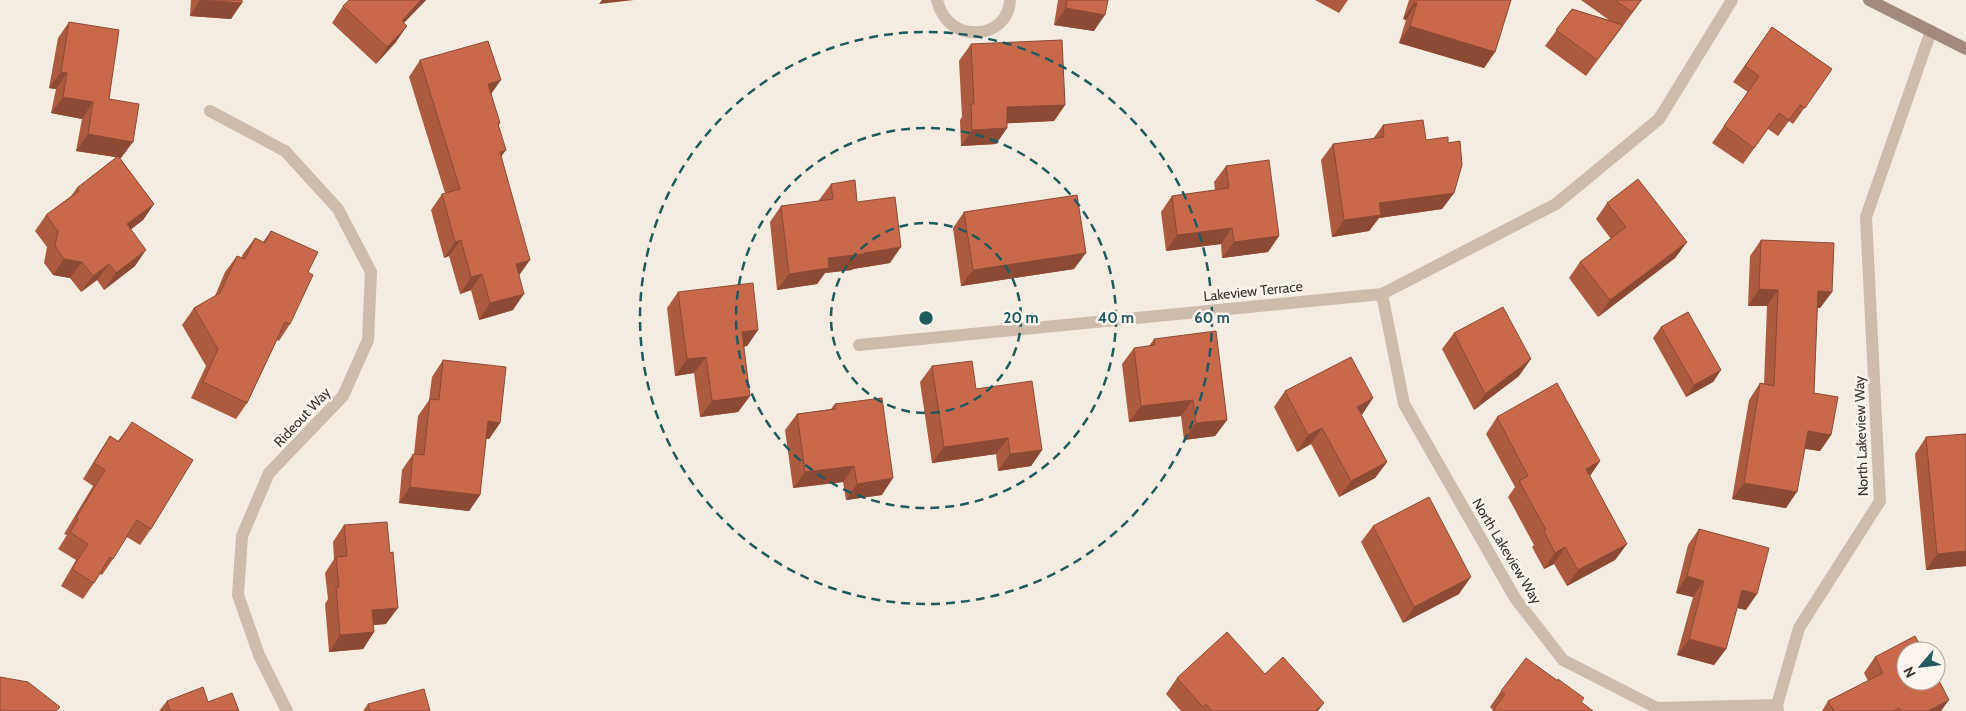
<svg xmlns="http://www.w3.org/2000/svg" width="1966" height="711" font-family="Cabin,sans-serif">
<rect width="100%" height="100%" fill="#f4ebe1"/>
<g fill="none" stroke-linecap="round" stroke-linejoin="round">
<path stroke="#cdbbac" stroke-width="12" d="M 937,0 C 948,47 1009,39 1010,0
M 210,111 L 285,151 L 338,209 L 371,272 L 368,340 L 343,396 L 269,473 L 242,536 L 238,595 L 259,655 L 287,711
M 1382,294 L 1404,404 L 1515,598 L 1563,660 L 1657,708 L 1777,705
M 859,345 L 1382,294 L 1556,204 L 1659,119 L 1732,0
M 1778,711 L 1777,705 L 1799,628 L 1880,501 L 1866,217 L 1931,31"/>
<path stroke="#a18a7d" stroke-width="12" d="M 1869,0 L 1966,49"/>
</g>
<path fill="#ac5a40" d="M 191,0 L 242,0 L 231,19 L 190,16 Z
M 349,0 L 426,0 L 404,23 L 396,42 L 376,64 L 332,23 L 343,6 Z
M 1058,0 L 1108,0 L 1094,31 L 1054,25 Z
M 1315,0 L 1348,0 L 1339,13 Z
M 1409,0 L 1511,0 L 1495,52 L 1484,68 L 1399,43 L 1406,20 L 1403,19 Z
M 1581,0 L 1642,0 L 1586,76 L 1545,46 L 1572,9 L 1609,20 Z
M 69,22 L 109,99 L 121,158 L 120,158 L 154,204 L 143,220 L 131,229 L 135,266 L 104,290 L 97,280 L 81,292 L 70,278 L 53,275 L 44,263 L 47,247 L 35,231 L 46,215 L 71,196 L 77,188 L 117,157 L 76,151 L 82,119 L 51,113 L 56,89 L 49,88 L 58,38 Z
M 1772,27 L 1832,69 L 1793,124 L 1789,121 L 1778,136 L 1768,129 L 1743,164 L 1712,143 L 1748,92 L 1733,82 Z
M 971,44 L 1065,105 L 1054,121 L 1007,123 L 1007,128 L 996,144 L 961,146 L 960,120 L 962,117 L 959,61 Z
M 420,60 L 491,94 L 500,123 L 498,126 L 506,150 L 501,156 L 519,276 L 513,310 L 479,320 L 471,290 L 460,294 L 449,256 L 444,258 L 431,210 L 442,194 L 445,193 L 409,77 Z
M 1383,125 L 1426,140 L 1448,143 L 1454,193 L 1442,209 L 1379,218 L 1369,231 L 1332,237 L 1321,160 L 1333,144 L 1373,139 Z
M 1226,166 L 1279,236 L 1268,252 L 1222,258 L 1221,244 L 1166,251 L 1161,212 L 1172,196 L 1215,190 L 1214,182 Z
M 831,184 L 857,202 L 890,263 L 853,269 L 852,270 L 825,273 L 817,284 L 777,290 L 770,222 L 781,206 L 819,201 L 819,200 Z
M 1607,203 L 1687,242 L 1675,258 L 1598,317 L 1569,278 L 1580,262 L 1611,239 L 1596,219 Z
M 964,212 L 1074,269 L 961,286 L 953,228 Z
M 271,231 L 308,272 L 290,324 L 279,341 L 277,340 L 247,403 L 236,419 L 191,398 L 206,366 L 182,325 L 194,308 L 215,296 L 225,272 L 237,256 L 241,258 L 243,254 L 255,238 L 263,242 Z
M 1761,240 L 1832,292 L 1820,308 L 1817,308 L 1814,393 L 1831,435 L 1820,451 L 1805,449 L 1786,508 L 1732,499 L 1749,400 L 1760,383 L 1764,384 L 1767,306 L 1748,306 L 1750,256 Z
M 678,292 L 758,330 L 747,346 L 743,347 L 750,396 L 738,412 L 700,417 L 694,373 L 675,376 L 667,308 Z
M 1661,327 L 1721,370 L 1713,382 L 1686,397 L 1653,338 Z
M 1454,333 L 1519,376 L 1474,410 L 1442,349 Z
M 1154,339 L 1227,420 L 1215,436 L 1184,440 L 1181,416 L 1129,422 L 1122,364 L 1134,348 L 1149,346 Z
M 443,360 L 500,423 L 489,439 L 486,439 L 480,495 L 469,511 L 399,503 L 402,470 L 413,454 L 414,454 L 418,416 L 429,400 L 432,377 Z
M 932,366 L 976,389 L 1042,450 L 1031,466 L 998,471 L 996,454 L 932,463 L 920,382 Z
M 1285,391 L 1361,415 L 1387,462 L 1375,478 L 1339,497 L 1311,444 L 1297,452 L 1274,407 Z
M 835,404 L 882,495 L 846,500 L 843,482 L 793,488 L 785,430 L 797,414 L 831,409 Z
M 1497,417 L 1600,461 L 1590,476 L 1627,544 L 1615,560 L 1567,586 L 1554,564 L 1544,569 L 1532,547 L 1534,545 L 1508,497 L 1515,487 L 1486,434 Z
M 132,422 L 151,529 L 140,545 L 127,537 L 113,559 L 102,575 L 100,574 L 83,599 L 61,586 L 76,560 L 58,549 L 67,535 L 64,534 L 93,486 L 83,479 L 99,453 L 110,436 L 118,441 Z
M 1966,434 L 1966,566 L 1926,570 L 1915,454 L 1926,437 Z
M 344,525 L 386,624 L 373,625 L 374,632 L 363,649 L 329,652 L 325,604 L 328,599 L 325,573 L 334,559 L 333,542 Z
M 1373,526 L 1459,594 L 1403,623 L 1361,542 Z
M 1699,529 L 1746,610 L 1737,608 L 1726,649 L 1714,665 L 1677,655 L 1693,597 L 1676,593 L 1688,545 Z
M 1875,657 L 1941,711 L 1822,711 L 1828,701 L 1868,681 L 1864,673 Z
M 1177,678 L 1318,711 L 1181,711 L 1166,694 Z
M 1558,679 L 1581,702 L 1593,711 L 1492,711 L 1493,710 L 1490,707 L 1501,691 L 1557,681 Z
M 167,701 L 208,702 L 239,711 L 159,711 Z
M 368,704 L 430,711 L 363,711 Z"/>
<path fill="#8c4a34" d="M 200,0 L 242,3 L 231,19 L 190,16 Z
M 421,0 L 426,0 L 390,37 L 402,21 Z
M 602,0 L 634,0 L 599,4 Z
M 1414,3 L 1417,3 L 1406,20 L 1403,19 Z
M 1066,8 L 1105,15 L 1094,31 L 1054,25 Z
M 407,26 L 396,42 L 376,64 L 387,47 Z
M 1410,26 L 1495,52 L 1484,68 L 1399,43 Z
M 61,72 L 67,73 L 56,89 L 49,88 Z
M 501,80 L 489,97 L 488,84 Z
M 63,97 L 93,102 L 82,119 L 51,113 Z
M 1065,105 L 1054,121 L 995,124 L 1007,107 Z
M 1007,128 L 996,144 L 961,146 L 972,130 Z
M 88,134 L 133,142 L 121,158 L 76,151 Z
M 506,150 L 494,166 L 500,152 Z
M 1454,193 L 1442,209 L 1379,218 L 1369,231 L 1332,237 L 1344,220 L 1379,203 Z
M 154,204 L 143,220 L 116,241 L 127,224 Z
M 1232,228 L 1221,244 L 1166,251 L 1177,235 Z
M 1279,236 L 1268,252 L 1222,258 L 1234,242 Z
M 461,240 L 449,256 L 444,258 L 455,242 Z
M 1687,242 L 1675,258 L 1598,317 L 1610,300 Z
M 901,247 L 890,263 L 853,269 L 852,270 L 825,273 L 817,284 L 777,290 L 789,274 L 828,258 Z
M 146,250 L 135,266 L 104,290 L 116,273 Z
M 1086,253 L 1074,269 L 961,286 L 973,270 Z
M 64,259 L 82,262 L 70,278 L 53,275 Z
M 530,260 L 518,277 L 516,264 Z
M 109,264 L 97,280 L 81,292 L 93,276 Z
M 482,274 L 471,290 L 460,294 L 471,277 Z
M 1759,289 L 1778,290 L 1767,306 L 1748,306 Z
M 1818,291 L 1832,292 L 1820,308 L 1806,307 Z
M 524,294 L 513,310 L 479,320 L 490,303 Z
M 758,330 L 747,346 L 730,348 L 742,332 Z
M 706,357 L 694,373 L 675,376 L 687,359 Z
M 1531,359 L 1519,376 L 1474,410 L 1485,394 Z
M 1721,370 L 1713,382 L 1686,397 L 1694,385 Z
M 750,396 L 738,412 L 700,417 L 712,401 Z
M 1373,398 L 1362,415 L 1357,407 Z
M 1193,400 L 1181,416 L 1129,422 L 1141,406 Z
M 1227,420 L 1215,436 L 1184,440 L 1196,423 Z
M 488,421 L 500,423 L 489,439 L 477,437 Z
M 1322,428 L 1311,444 L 1297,452 L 1308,435 Z
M 1808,431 L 1831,435 L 1820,451 L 1796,447 Z
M 1008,438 L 996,454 L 932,463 L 944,447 Z
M 1042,450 L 1031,466 L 998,471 L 1010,454 Z
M 1600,461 L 1589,477 L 1586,469 Z
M 1387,462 L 1375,478 L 1339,497 L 1351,481 Z
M 854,466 L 843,482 L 793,488 L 805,472 Z
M 893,478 L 882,495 L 846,500 L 857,484 Z
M 1744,483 L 1797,492 L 1786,508 L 1732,499 Z
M 410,487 L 480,495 L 469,511 L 399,503 Z
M 1627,544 L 1615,560 L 1567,586 L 1578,570 Z
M 1565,547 L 1554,564 L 1544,569 L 1555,553 Z
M 1966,551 L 1966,566 L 1926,570 L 1937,554 Z
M 1687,576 L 1704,581 L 1693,597 L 1676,593 Z
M 1471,577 L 1459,594 L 1403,623 L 1414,607 Z
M 1742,590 L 1757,594 L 1746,610 L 1730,606 Z
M 398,608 L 386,624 L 361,626 L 372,610 Z
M 374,632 L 363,649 L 329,652 L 340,635 Z
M 1689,639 L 1726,649 L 1714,665 L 1677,655 Z
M 1949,700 L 1941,711 L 1928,711 Z
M 1324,703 L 1318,711 L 1315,711 Z"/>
<path fill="#c8694b" stroke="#8c4a34" d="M 200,0 L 242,0 L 242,3 Z
M 349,0 L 421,0 L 402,21 L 407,26 L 387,47 L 343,6 Z
M 1067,0 L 1108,0 L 1105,15 L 1066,8 Z
M 1415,0 L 1511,0 L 1495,52 L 1410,26 L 1417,3 L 1414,3 Z
M 1615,0 L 1641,0 L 1632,12 Z
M 1572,9 L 1623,25 L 1597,60 L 1556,30 Z
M 69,22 L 119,30 L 109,99 L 139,104 L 133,142 L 88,134 L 93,102 L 63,97 L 67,73 L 61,72 Z
M 1772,27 L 1832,69 L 1805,108 L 1800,105 L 1789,120 L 1779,113 L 1754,148 L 1724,126 L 1759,76 L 1745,66 Z
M 1062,40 L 1065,105 L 1007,107 L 1007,128 L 972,130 L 971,104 L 974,104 L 971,44 Z
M 488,41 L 501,80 L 488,84 L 500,123 L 498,124 L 506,150 L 500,152 L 530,260 L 516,264 L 524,294 L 490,303 L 482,274 L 471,277 L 461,240 L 455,242 L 442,194 L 460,189 L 420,60 Z
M 1423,120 L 1426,140 L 1448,137 L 1448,143 L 1460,141 L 1462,165 L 1454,193 L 1379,203 L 1381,215 L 1344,220 L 1333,144 L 1384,137 L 1383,125 Z
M 118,156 L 154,204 L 127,224 L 146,250 L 116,273 L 109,264 L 93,276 L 82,262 L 64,259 L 55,246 L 58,231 L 46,215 L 79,191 L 77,188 Z
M 1269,160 L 1279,236 L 1234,242 L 1232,228 L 1177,235 L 1172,196 L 1229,188 L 1226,166 Z
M 1638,179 L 1687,242 L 1610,300 L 1580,262 L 1626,227 L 1607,203 Z
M 855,180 L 857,202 L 895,197 L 901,247 L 864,253 L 864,254 L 828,258 L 829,268 L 789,274 L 781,206 L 833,199 L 831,184 Z
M 1077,195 L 1086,253 L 973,270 L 964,212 Z
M 271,231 L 318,252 L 308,272 L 313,275 L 290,324 L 285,322 L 247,403 L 203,382 L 218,349 L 194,308 L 220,293 L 237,256 L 245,259 L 255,238 L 265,243 Z
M 1761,240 L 1834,243 L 1832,292 L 1818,291 L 1814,393 L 1838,397 L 1831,435 L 1808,431 L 1797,492 L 1744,483 L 1760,383 L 1774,386 L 1778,290 L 1759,289 Z
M 753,283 L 758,330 L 742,332 L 750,396 L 712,401 L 706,357 L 687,359 L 678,292 Z
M 1503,307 L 1531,359 L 1485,394 L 1454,333 Z
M 1688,312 L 1721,370 L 1694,385 L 1661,327 Z
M 1216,331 L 1227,420 L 1196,423 L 1193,400 L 1141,406 L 1134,348 L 1155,345 L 1154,339 Z
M 1351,357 L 1373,398 L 1357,407 L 1387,462 L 1351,481 L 1322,428 L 1308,435 L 1285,391 Z
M 443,360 L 506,367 L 500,423 L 488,421 L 480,495 L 410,487 L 413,454 L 424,455 L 430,399 L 439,400 Z
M 972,361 L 976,389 L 1032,381 L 1042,450 L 1010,454 L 1008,438 L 944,447 L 932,366 Z
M 1557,383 L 1600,461 L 1586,469 L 1627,544 L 1578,570 L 1565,547 L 1555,553 L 1544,531 L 1546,530 L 1519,481 L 1528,476 L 1497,417 Z
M 882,398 L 893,478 L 857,484 L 854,466 L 805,472 L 797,414 L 836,409 L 835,404 Z
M 132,422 L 193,460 L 151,529 L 137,520 L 113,559 L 110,557 L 94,583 L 72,569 L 88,544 L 70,532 L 78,519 L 76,518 L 105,470 L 94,463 L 110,436 L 119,442 Z
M 1966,434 L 1966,551 L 1937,554 L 1926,437 Z
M 1429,497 L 1471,577 L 1414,607 L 1373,526 Z
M 387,522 L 390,553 L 393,552 L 398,608 L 372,610 L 374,632 L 340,635 L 336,587 L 339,587 L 336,557 L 347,556 L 344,525 Z
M 1699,529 L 1769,548 L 1757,594 L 1742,590 L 1726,649 L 1689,639 L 1704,581 L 1687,576 Z
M 1227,632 L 1265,674 L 1283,657 L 1324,703 L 1315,711 L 1212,711 L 1206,704 L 1203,707 L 1177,678 Z
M 1915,636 L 1923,651 L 1906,651 L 1906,681 L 1936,681 L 1936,675 L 1949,700 L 1928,711 L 1901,711 L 1899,708 L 1893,711 L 1834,711 L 1828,701 L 1883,673 L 1875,657 Z
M 1526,658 L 1558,681 L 1558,679 L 1584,698 L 1581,702 L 1593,711 L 1496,711 L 1494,709 L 1505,694 L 1501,691 Z
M 0,677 L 28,682 L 60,707 L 56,711 L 0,711 Z
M 203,687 L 208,702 L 232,693 L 239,711 L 170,711 L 167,701 Z
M 424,689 L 430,711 L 370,711 L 368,704 Z"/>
<g fill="none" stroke="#1f5a5e" stroke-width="2.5" stroke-dasharray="9 6">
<circle cx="926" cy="318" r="95"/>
<circle cx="926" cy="318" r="190"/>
<circle cx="926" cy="318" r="286"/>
</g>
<g text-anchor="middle" stroke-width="5" stroke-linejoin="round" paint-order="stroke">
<g font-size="14" fill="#3b302b" stroke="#fbf5ee">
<text transform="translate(1253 291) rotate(-6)" y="5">Lakeview Terrace</text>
<text transform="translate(302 417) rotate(-47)" y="5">Rideout Way</text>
<text transform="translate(1861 436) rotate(-92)" y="5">North Lakeview Way</text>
<text transform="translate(1507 551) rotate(59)" y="5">North Lakeview Way</text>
</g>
</g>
<circle cx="926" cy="318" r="8" fill="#1f5a5e" stroke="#fbf5ee" stroke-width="2.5"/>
<g font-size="15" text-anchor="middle" font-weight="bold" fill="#1f5a5e" stroke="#fbf5ee" stroke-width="5" stroke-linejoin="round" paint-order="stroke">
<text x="1021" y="323">20 m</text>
<text x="1116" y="323">40 m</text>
<text x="1212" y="323">60 m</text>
</g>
<g transform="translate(1921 666) rotate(242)"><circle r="24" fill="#fbf5ee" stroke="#aea6a0"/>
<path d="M0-4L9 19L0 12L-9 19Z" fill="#1f5a5e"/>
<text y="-8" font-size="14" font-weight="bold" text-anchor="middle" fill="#3b302b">N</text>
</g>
</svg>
